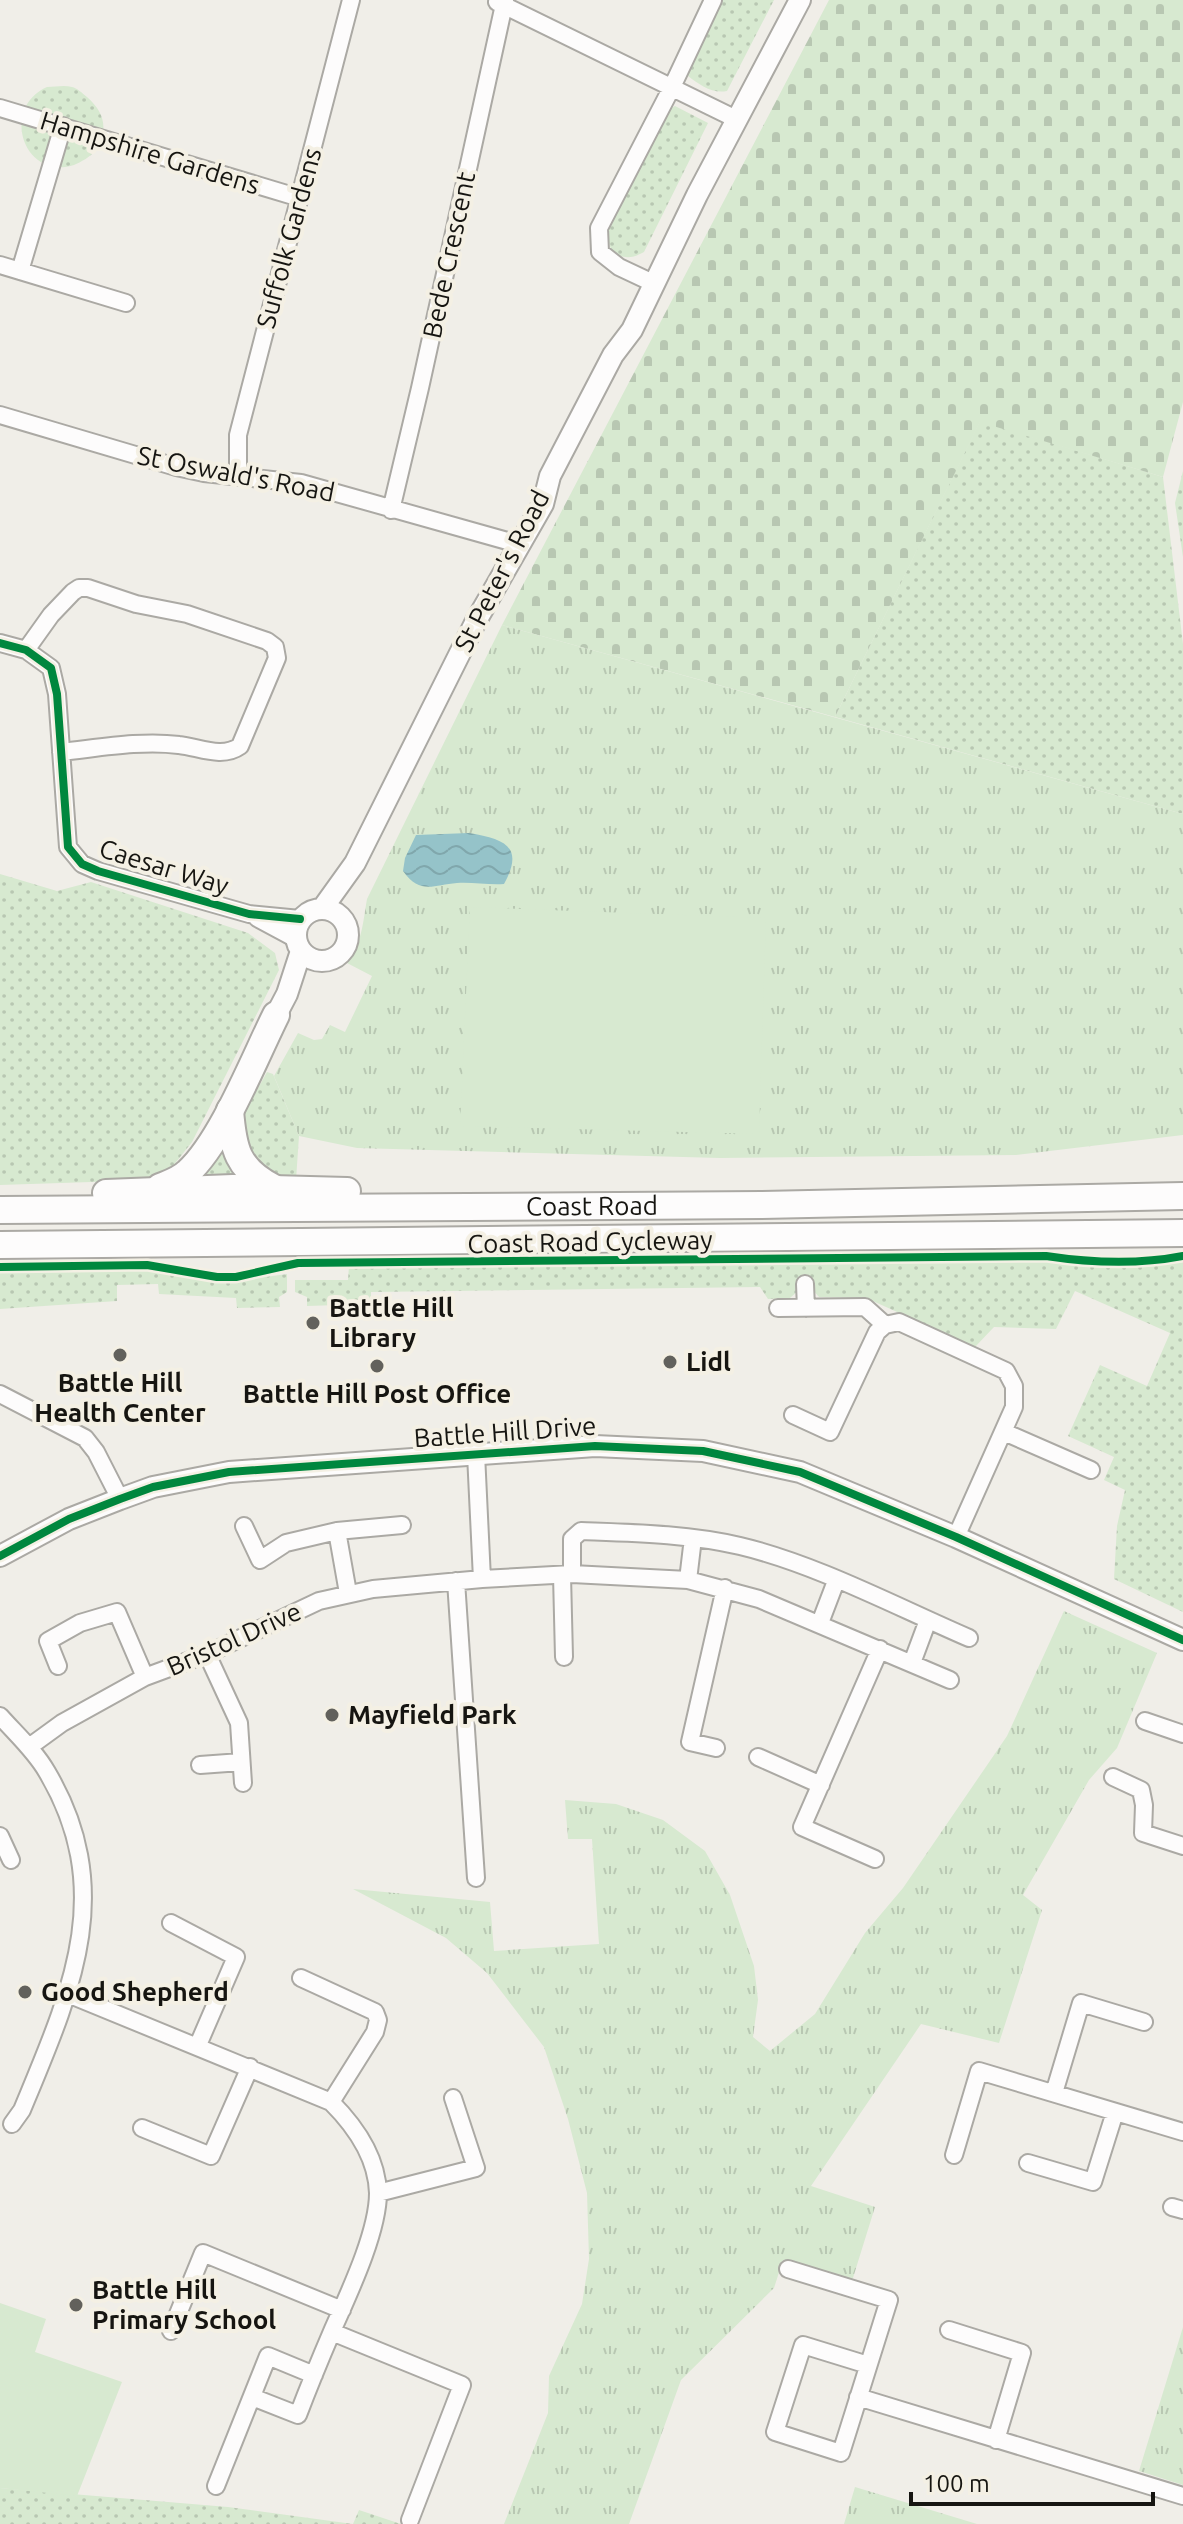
<svg xmlns="http://www.w3.org/2000/svg" width="1183" height="2524" font-family="Ubuntu,sans-serif">
<defs>
<pattern id="grass-dots" width="8" height="8" patternUnits="userSpaceOnUse" patternTransform="scale(2)"><rect width="8" height="8" fill="#d7e9d0"/><path d="M2 2h.1M6 6h.1" fill="none" stroke="#b8c7b2" stroke-width="1.8" stroke-linecap="round"/></pattern>
<pattern id="cemetery-stones" width="16" height="16" patternUnits="userSpaceOnUse" patternTransform="scale(2)"><rect width="16" height="16" fill="#d7e9d0"/><path d="M2 7V4a2 2 0 0 1 4 0v3zM10 15v-3a2 2 0 0 1 4 0v3z" fill="#b8c7b2"/></pattern>
<pattern id="park-tufts" width="24" height="20" patternUnits="userSpaceOnUse" patternTransform="scale(2)"><rect width="24" height="20" fill="#d7e9d0"/><path d="M3 7l-1-3M5 7V3M7 7l1-3M15 17l-1-3M17 17v-4M19 17l1-3" fill="none" stroke="#b8c7b2"/></pattern>
<pattern id="water-waves" width="16" height="10" patternUnits="userSpaceOnUse" patternTransform="scale(2)"><rect width="16" height="10" fill="#95c3c9"/><path d="M0 5q4-4 8 0t8 0" fill="none" stroke="#80a7ac"/></pattern>
</defs>
<rect width="100%" height="100%" fill="#f0eee8"/>
<path fill="url(#grass-dots)" d="M 722,0 L 774,0 L 727,91 C 712,94 700,85 688,76 L 689,64 Z
M 47,87 C 55,87 64,85 72,87 C 77,88 82,93 87,97 C 105,113 109,130 95,151 C 90,157 81,162 74,165 C 23,181 0,108 47,87 Z
M 675,106 L 708,123 L 644,252 C 631,259 625,259 612,252 L 606,234 L 662,114 Z
M 980,421 L 1163,477 L 1183,644 L 1183,814 L 835,717 Z
M 1183,471 L 1183,557 L 1175,503 Z
M 0,874 L 57,891 L 91,882 L 248,933 L 275,953 L 279,970 L 192,1142 L 165,1176 L 122,1181 L 0,1185 Z
M 267,1072 L 273,1074 L 299,1136 L 296,1180 C 250,1173 252,1165 238,1124 Z
M 220,1136 L 240,1176 L 196,1181 Z
M 1046,1261 C 1092,1267 1137,1270 1183,1261 L 1183,1612 L 1114,1579 L 1117,1526 L 1125,1490 L 1104,1480 L 1114,1457 L 1068,1436 L 1100,1365 L 1147,1386 L 1170,1333 L 1075,1291 L 1056,1329 L 994,1327 L 975,1347 L 866,1298 L 819,1297 L 812,1289 L 799,1290 L 790,1298 L 768,1299 L 760,1287 L 371,1292 L 371,1304 L 307,1306 L 307,1297 L 295,1292 L 295,1280 L 348,1280 L 349,1266 Z
M 148,1268 L 216,1281 L 236,1281 L 287,1274 L 287,1292 L 279,1297 L 280,1307 L 237,1308 L 236,1298 L 159,1294 L 158,1284 L 117,1285 L 117,1301 L 0,1309 L 0,1271 Z
M 0,2488 L 228,2507 L 353,2524 L 359,2510 L 401,2524 L 0,2524 Z"/>
<path fill="url(#cemetery-stones)" d="M 829,0 L 1183,0 L 1183,402 L 1163,477 L 980,422 L 835,717 L 502,625 Z"/>
<path fill="url(#park-tufts)" d="M 502,625 L 1183,814 L 1183,1135 L 1016,1155 L 720,1158 L 357,1148 L 299,1136 L 274,1076 L 298,1033 L 314,1040 L 322,1039 L 330,1025 L 345,1032 L 372,976 L 347,963 C 362,944 363,922 367,899 Z
M 1064,1611 L 1157,1653 L 1117,1748 L 1089,1780 L 1023,1895 L 1042,1910 L 999,2043 L 921,2024 L 811,2186 L 875,2207 L 852,2281 L 783,2260 L 774,2288 L 681,2380 L 629,2524 L 504,2524 L 548,2413 L 549,2376 L 582,2304 L 589,2259 L 587,2193 L 568,2119 L 544,2047 L 487,1973 L 446,1938 L 353,1889 L 490,1902 L 494,1951 L 599,1944 L 592,1839 L 568,1839 L 565,1800 L 616,1804 L 663,1820 L 705,1851 L 730,1895 L 754,1966 L 758,2000 L 753,2037 L 770,2051 L 815,2014 L 865,1933 L 903,1888 L 1007,1736 Z
M 1183,2327 L 1183,2485 L 1139,2471 Z
M 855,2487 L 977,2524 L 844,2524 Z"/>
<path fill="#d7e9d0" d="M 470,907 L 766,918 L 759,1134 L 460,1126 Z
M 0,2303 L 46,2319 L 35,2352 L 122,2382 L 77,2496 L 0,2488 Z"/>
<path fill="url(#water-waves)" d="M 469,833 C 504,839 525,846 504,884 C 488,885 472,882 457,883 C 433,885 420,895 403,871 L 405,858 L 416,835 Z"/>
<g fill="none" stroke-linecap="round" stroke-linejoin="round">
<g stroke="#aba9a4" stroke-width="20">
<path id="minor" d="M 497,2 L 736,119
M 0,108 L 300,198
M 0,265 L 126,303
M 20,271 L 63,126
M 653,283 L 619,267 L 600,252 L 599,228 L 672,87 L 713,0
M 0,415 L 176,467 L 204,473 L 301,483 L 518,544
M 238,477 L 238,435 L 351,0
M 391,510 L 420,388 L 505,0
M 0,643 L 26,650 L 51,668 L 57,694 L 68,847 L 82,864 L 98,871 L 249,914 L 300,919
M 26,650 L 51,615 L 73,592 L 79,588 L 88,588 L 136,604 L 187,614 L 267,641 L 275,647 L 277,658 L 240,746 C 222,759 199,747 179,745 C 141,740 99,748 61,752
M 257,918 L 296,939
M 805,1284 L 806,1308
M 778,1308 L 865,1307 L 885,1325 L 899,1322 L 1006,1371 L 1014,1386 L 1014,1407 L 956,1537
M 0,1394 L 85,1438 L 96,1452 L 120,1499
M 793,1415 L 830,1432 L 877,1332 L 885,1325
M 1004,1432 L 1091,1470
M 476,1454 L 482,1579
M 244,1526 L 260,1560 L 286,1543 L 337,1531 L 402,1525
M 337,1531 L 348,1593
M 572,1574 L 572,1539 L 581,1531 C 634,1533 688,1534 740,1546 C 816,1564 897,1607 969,1638
M 562,1575 L 564,1657
M 688,1580 L 693,1538
M 456,1581 L 476,1878
M 820,1623 L 836,1581
M 207,1654 L 239,1723 L 243,1783
M 912,1663 L 928,1620
M 58,1666 L 48,1641 L 80,1623 L 117,1612 L 145,1677
M 0,1716 C 16,1734 35,1751 47,1772 C 118,1892 70,1994 22,2110 L 12,2124
M 1145,1721 L 1183,1734
M 29,1747 L 62,1723 L 145,1677 L 207,1654 L 319,1601 L 373,1589 L 482,1579 L 572,1574 L 688,1580 L 759,1599 L 950,1680
M 716,1748 L 690,1742 L 725,1588
M 758,1757 L 821,1785
M 200,1765 L 241,1762
M 1113,1777 L 1141,1790 L 1144,1805 L 1143,1833 L 1183,1846
M 0,1836 L 11,1860
M 875,1859 L 802,1827 L 880,1649
M 171,1923 L 236,1957 L 198,2045
M 301,1978 L 375,2012 L 378,2020 L 375,2032 L 331,2102
M 68,1994 L 331,2102 C 355,2126 377,2157 378,2193 C 378,2232 349,2293 333,2329 C 321,2357 309,2386 298,2415 L 252,2397
M 1054,2093 L 1081,2003 L 1144,2022
M 142,2128 L 211,2156 L 250,2067
M 954,2155 L 979,2071 L 1183,2132
M 1028,2163 L 1093,2182 L 1115,2112
M 378,2193 L 476,2168 L 453,2098
M 1172,2207 L 1183,2210
M 788,2269 L 889,2300 L 841,2453 L 775,2432 L 803,2345 L 868,2365
M 949,2330 L 1022,2353 L 996,2440
M 171,2331 L 203,2253 L 342,2310
M 332,2332 L 462,2385 L 410,2520
M 858,2397 L 1183,2496
M 216,2486 L 268,2356 L 314,2375"/>
</g>
<g stroke="#aba9a4" stroke-width="24">
<path id="tertiary" d="M296 935a26 26 0 1 1 52 0a26 26 0 1 1-52 0Z
M 322,909 L 355,863 L 476,621 L 543,504 L 550,476 L 613,355 L 632,330 L 697,195 L 800,0
M 276,1015 L 287,994 L 301,951
M 0,1556 L 69,1519 L 120,1499 L 153,1487 L 229,1472 L 595,1446 L 703,1451 L 800,1472 L 956,1537 L 1183,1640"/>
</g>
<g stroke="#aba9a4" stroke-width="30">
<g id="trunk">
<path d="M 230,1110 C 233,1149 237,1169 274,1188"/>
<path d="M 160,1187 C 170,1183 180,1180 188,1172 C 222,1141 254,1059 276,1015"/>
<path d="M 106,1193 L 233,1188 L 347,1191"/>
<path id="s1" d="M 0,1210 L 762,1205 L 1183,1196"/>
<path d="M 0,1245 L 1183,1233"/>
</g>
</g>
<use href="#minor" stroke="#fdfcfc" stroke-width="16"/>
<use href="#tertiary" stroke="#fdfcfc" stroke-width="20"/>
<use href="#trunk" stroke="#fdfcfc" stroke-width="26"/>
<g stroke="#f4f0e4" stroke-width="13">
<path id="cycleway" d="M 0,643 L 26,650 L 51,668 L 57,694 L 68,847 L 82,864 L 98,871 L 249,914 L 300,919
M 0,1267 L 147,1265 L 217,1277 L 236,1277 L 298,1263 L 1046,1256 C 1092,1263 1137,1265 1183,1256
M 0,1556 L 69,1519 L 120,1499 L 153,1487 L 229,1472 L 595,1446 L 703,1451 L 800,1472 L 956,1537 L 1183,1640"/>
</g>
<use href="#cycleway" stroke="#00873e" stroke-width="8"/>
</g>
<g fill="#62615c" stroke="#f4f0e4" stroke-width="3">
<circle cx="313" cy="1323" r="8"/>
<circle cx="120" cy="1355" r="8"/>
<circle cx="670" cy="1362" r="8"/>
<circle cx="377" cy="1366" r="8"/>
<circle cx="332" cy="1715" r="8"/>
<circle cx="25" cy="1992" r="8"/>
<circle cx="76" cy="2305" r="8"/>
</g>
<g text-anchor="middle" stroke-width="8" stroke-linejoin="round" paint-order="stroke">
<g font-size="26" fill="#161511" stroke="#f4f0e4">
<text transform="translate(150 153) rotate(17)" y="9">Hampshire Gardens</text>
<text transform="translate(289 238) rotate(-75)" y="9">Suffolk Gardens</text>
<text transform="translate(449 255) rotate(-78)" y="9">Bede Crescent</text>
<text transform="translate(236 474) rotate(11)" y="9">St Oswald's Road</text>
<text transform="translate(502 571) rotate(-63)" y="9">St Peter's Road</text>
<text transform="translate(164 867) rotate(17)" y="9">Caesar Way</text>
<text dy="9" stroke="none"><textPath href="#s1" startOffset="592">Coast Road</textPath></text>
<text transform="translate(590 1242) rotate(-1)" y="9">Coast Road Cycleway</text>
<text transform="translate(505 1432) rotate(-4)" y="9">Battle Hill Drive</text>
<text transform="translate(234 1639) rotate(-24)" y="9">Bristol Drive</text>
</g>
<g font-size="26" font-weight="bold" fill="#161511" stroke="#f4f0e4" text-anchor="start">
<text x="329" y="1317">Battle Hill<tspan x="329" dy="30">Library</tspan></text>
<text x="686" y="1371">Lidl</text>
<text x="120" y="1392" text-anchor="middle">Battle Hill<tspan x="120" dy="30">Health Center</tspan></text>
<text x="377" y="1403" text-anchor="middle">Battle Hill Post Office</text>
<text x="348" y="1724">Mayfield Park</text>
<text x="41" y="2001">Good Shepherd</text>
<text x="92" y="2299">Battle Hill<tspan x="92" dy="30">Primary School</tspan></text>
</g>
</g>
<path d="M911 2492v12h242v-12" fill="none" stroke="#161511" stroke-width="4"/>
<text x="923" y="2492" font-size="24" fill="#161511" stroke="#f4f0e4" stroke-width="6" paint-order="stroke">100 m</text>
</svg>
